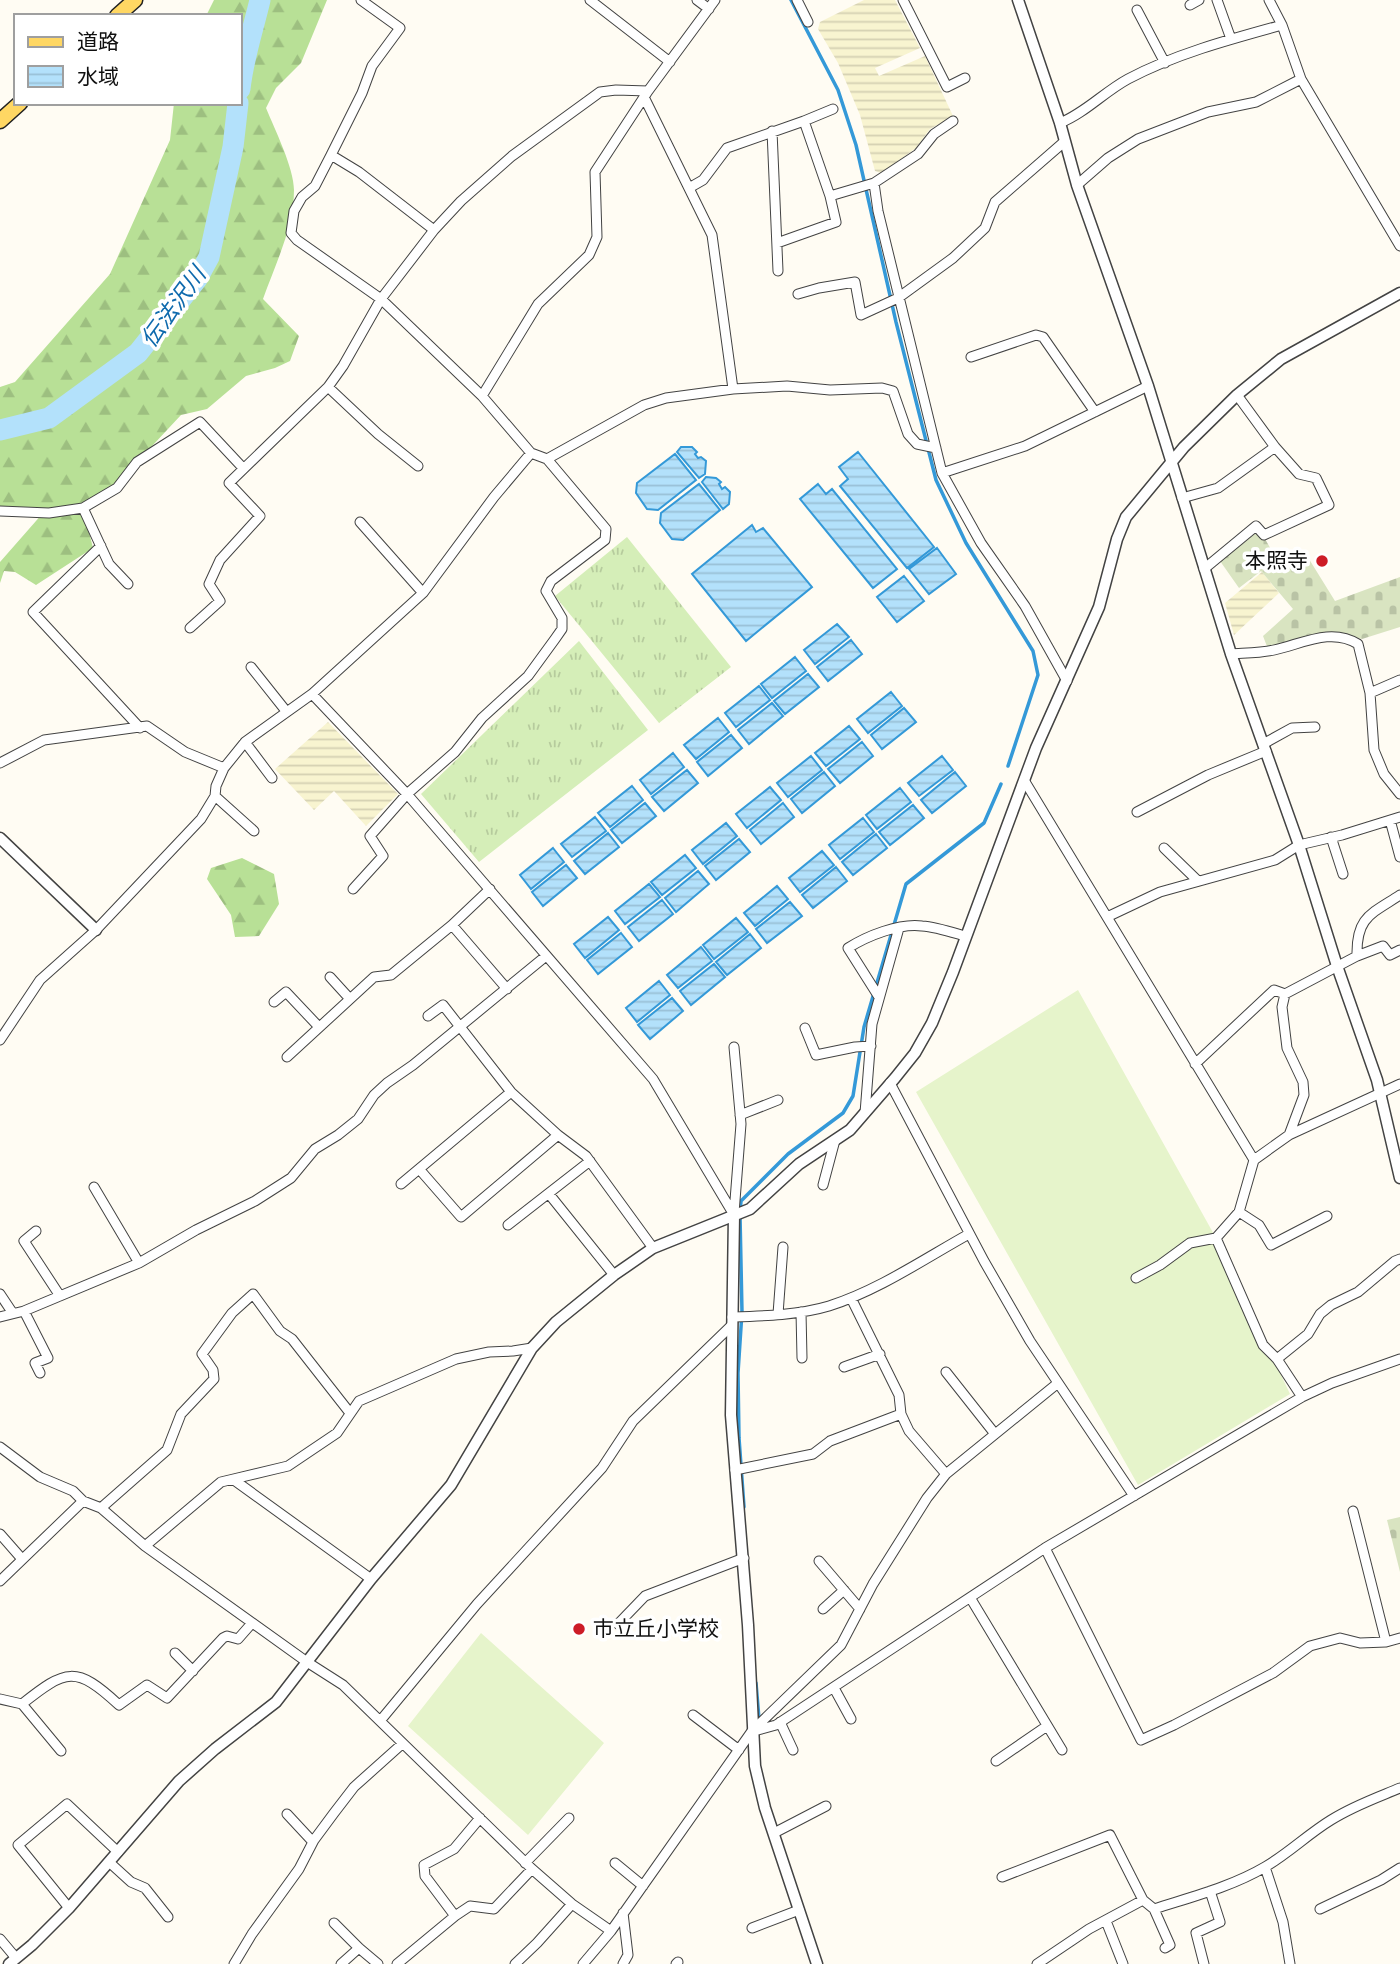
<svg xmlns="http://www.w3.org/2000/svg" width="1400" height="1964" font-family="'IBM Plex Serif','Noto Sans JP',serif">
<defs>
<pattern id="farmland-rules" width="6" height="5" patternUnits="userSpaceOnUse" patternTransform="scale(1.75)"><rect width="6" height="5" fill="#f8f4d0"/><path d="M0 2.5h6" fill="none" stroke="#d4d0b2"/></pattern>
<pattern id="grass-tufts" width="24" height="20" patternUnits="userSpaceOnUse" patternTransform="scale(1.75)"><rect width="24" height="20" fill="#d5eeb8"/><path d="M3 7l-1-3M5 7V3M7 7l1-3M15 17l-1-3M17 17v-4M19 17l1-3" fill="none" stroke="#b6cb9d"/></pattern>
<pattern id="forest-firs" width="22" height="20" patternUnits="userSpaceOnUse" patternTransform="scale(1.75)"><rect width="22" height="20" fill="#b8e096"/><path d="M5 1l3.5 6h-7zM16 11l3.5 6h-7z" fill="#9dbf80"/></pattern>
<pattern id="cemetery-stones" width="16" height="16" patternUnits="userSpaceOnUse" patternTransform="scale(1.75)"><rect width="16" height="16" fill="#d9e4c1"/><path d="M2 7V4a2 2 0 0 1 4 0v3zM10 15v-3a2 2 0 0 1 4 0v3z" fill="#b9c3a5"/></pattern>
<pattern id="water-rules" width="6" height="5" patternUnits="userSpaceOnUse" patternTransform="scale(1.75)"><rect width="6" height="5" fill="#b3e1fb"/><path d="M0 2.5h6" fill="none" stroke="#99c0d6"/></pattern>
</defs>
<rect width="100%" height="100%" fill="#fffcf3"/>
<path fill="url(#farmland-rules)" d="M 864,0 L 895,0 L 920,48 L 875,68 L 879,76 L 925,56 L 953,116 L 930,129 L 916,148 L 881,173 L 875,171 L 860,115 L 838,63 L 818,29 L 820,22 Z
M 1262,572 L 1279,593 L 1234,635 L 1225,603 Z
M 328,722 L 398,794 L 366,826 L 334,791 L 314,810 L 275,769 Z"/>
<path fill="url(#grass-tufts)" d="M 627,537 L 731,667 L 659,723 L 555,596 Z
M 579,641 L 648,730 L 479,862 L 421,794 Z"/>
<path fill="url(#forest-firs)" d="M 214,0 L 327,0 L 301,63 L 276,88 L 266,108 C 275,130 294,168 294,190 C 294,227 275,265 263,299 L 299,336 L 290,361 L 275,368 L 246,376 L 207,409 L 181,415 L 112,489 L 83,508 L 93,548 L 36,585 L 15,572 L 4,571 L 0,583 L 0,562 L 43,513 L 0,510 L 0,387 L 15,382 L 110,274 L 170,140 L 174,103 L 240,103 L 240,16 L 206,16 Z
M 242,858 L 274,874 L 279,904 L 259,936 L 235,937 L 231,915 L 207,879 L 211,868 Z"/>
<path fill="url(#cemetery-stones)" d="M 1260,530 L 1278,562 L 1304,551 L 1335,601 L 1400,577 L 1400,627 L 1362,639 L 1343,634 L 1268,649 L 1263,636 L 1293,609 L 1261,571 L 1239,588 L 1220,561 Z
M 1400,1517 L 1400,1572 L 1387,1520 Z"/>
<path fill="#e6f4cb" d="M 1078,990 L 1216,1238 L 1290,1394 L 1138,1485 L 916,1092 Z
M 481,1633 L 604,1743 L 528,1835 L 408,1726 Z"/>
<path fill="url(#water-rules)" stroke="#3499d8" stroke-width="2" d="M 681,447 L 692,447 L 697,452 L 695,454 L 698,458 L 701,457 L 706,461 L 705,474 L 699,478 L 677,452 Z
M 858,452 L 934,547 L 907,568 L 840,486 L 848,479 L 839,467 Z
M 675,454 L 696,480 L 658,510 L 647,509 L 636,493 L 637,483 Z
M 706,477 L 716,478 L 721,482 L 719,484 L 722,489 L 725,487 L 730,492 L 729,504 L 723,509 L 702,482 Z
M 699,484 L 720,510 L 683,540 L 672,539 L 660,523 L 661,513 Z
M 818,484 L 826,494 L 832,489 L 897,569 L 873,588 L 800,499 Z
M 752,525 L 756,532 L 763,528 L 812,587 L 746,641 L 692,574 Z
M 937,548 L 956,574 L 929,594 L 909,569 Z
M 904,576 L 924,601 L 897,622 L 877,597 Z
M 837,624 L 849,637 L 815,664 L 804,650 Z
M 851,640 L 862,654 L 828,681 L 817,667 Z
M 795,657 L 806,671 L 772,698 L 761,684 Z
M 808,674 L 819,687 L 785,714 L 774,701 Z
M 759,686 L 770,700 L 736,727 L 725,713 Z
M 891,692 L 902,706 L 868,733 L 857,719 Z
M 772,703 L 783,716 L 749,744 L 738,730 Z
M 904,708 L 916,722 L 882,749 L 871,735 Z
M 718,718 L 729,732 L 696,759 L 684,745 Z
M 849,726 L 860,739 L 826,766 L 815,753 Z
M 731,735 L 742,748 L 708,776 L 697,762 Z
M 862,742 L 873,756 L 840,783 L 828,769 Z
M 673,753 L 684,767 L 651,794 L 640,780 Z
M 811,756 L 822,770 L 788,797 L 777,783 Z
M 942,756 L 953,770 L 919,796 L 908,783 Z
M 687,770 L 698,783 L 664,811 L 652,797 Z
M 824,772 L 835,786 L 802,813 L 791,799 Z
M 955,772 L 966,786 L 932,813 L 921,800 Z
M 632,786 L 643,800 L 610,827 L 598,813 Z
M 770,787 L 781,800 L 747,828 L 736,814 Z
M 900,788 L 911,802 L 877,829 L 866,815 Z
M 645,803 L 656,816 L 622,843 L 611,830 Z
M 783,803 L 794,817 L 761,844 L 750,830 Z
M 913,805 L 924,818 L 890,845 L 879,832 Z
M 595,817 L 606,831 L 572,857 L 561,844 Z
M 863,818 L 874,832 L 840,859 L 829,845 Z
M 726,823 L 737,836 L 703,864 L 692,850 Z
M 608,833 L 619,847 L 585,874 L 574,861 Z
M 876,834 L 887,848 L 853,875 L 842,862 Z
M 739,839 L 750,852 L 716,880 L 705,866 Z
M 553,848 L 564,862 L 531,889 L 520,875 Z
M 822,851 L 834,865 L 800,892 L 789,878 Z
M 685,855 L 696,868 L 662,895 L 651,882 Z
M 566,865 L 577,878 L 543,906 L 532,892 Z
M 836,867 L 847,881 L 813,908 L 802,895 Z
M 698,871 L 709,884 L 676,912 L 665,898 Z
M 649,884 L 660,897 L 625,924 L 615,911 Z
M 777,886 L 788,899 L 755,926 L 744,913 Z
M 662,900 L 673,914 L 639,941 L 628,927 Z
M 790,902 L 802,916 L 767,943 L 756,929 Z
M 608,917 L 619,930 L 585,958 L 574,944 Z
M 736,918 L 748,932 L 714,959 L 703,945 Z
M 621,933 L 632,947 L 598,974 L 587,960 Z
M 750,934 L 761,948 L 727,975 L 716,962 Z
M 701,947 L 712,961 L 678,988 L 667,975 Z
M 714,964 L 725,977 L 691,1005 L 680,991 Z
M 659,981 L 670,995 L 637,1022 L 626,1008 Z
M 672,998 L 683,1011 L 650,1039 L 638,1025 Z"/>
<g fill="none" stroke-linecap="round" stroke-linejoin="round">
<path stroke="#3499d8" stroke-width="3.5" d="M 791,0 L 838,90 L 856,145 L 896,322 L 936,480 L 966,543 L 1033,651 L 1038,675 L 1008,766
M 744,1507 L 739,1438 L 738,1373 L 742,1312 L 740,1215 L 741,1201 L 788,1154 L 843,1113 L 853,1096 L 864,1027 L 906,884 L 984,823 L 1001,784
M 756,1683 L 759,1719"/>
<path stroke="#b3e1fb" stroke-width="21" d="M 240,89 C 243,59 253,30 260,0
M 0,430 L 49,418 L 138,353 L 197,279 L 209,257 L 233,147 L 238,103"/>
<g stroke="#434343" stroke-width="11">
<path id="minor" d="M 361,0 L 400,28 L 372,66 L 362,93 L 331,155 L 359,172 L 434,230
M 590,0 L 670,62
M 697,0 L 709,9
M 797,0 L 808,22
M 903,0 L 947,87 L 965,78
M 1217,0 L 1231,39
M 1269,0 L 1282,25 L 1301,79 L 1400,246
M 1190,5 L 1199,0
M 1137,10 L 1165,63
M 644,97 L 712,235 L 733,389
M 804,121 L 833,109
M 1060,123 C 1085,113 1104,92 1128,79 C 1175,54 1231,39 1282,25
M 772,131 L 778,271
M 331,155 L 315,186 L 302,197 L 294,211 L 291,233 L 297,240 L 381,299 L 482,396 L 531,453 L 547,459 L 644,405 L 666,398 L 733,389 L 787,386 L 830,390 L 882,388 L 893,391 L 908,434 L 917,444 L 936,448
M 874,183 L 878,211 L 942,473 L 981,543 L 1025,606 L 1067,681
M 1077,185 L 1108,158 L 1138,139 L 1208,112 L 1256,102 L 1301,79
M 689,188 L 703,180 L 727,148 L 804,121 L 830,196 L 836,222 L 777,243
M 830,196 L 874,183 L 918,154 L 934,134 L 953,121
M 798,294 L 819,288 L 855,282 L 861,315 L 898,298 L 953,258 L 985,228 L 995,202 L 1064,142
M 971,357 L 1036,335 L 1043,337 L 1095,412
M 328,387 L 378,434 L 418,466
M 482,396 L 538,304 L 589,255 L 597,237 L 595,172 L 648,91 L 715,0
M 942,473 L 1025,446 L 1148,386
M 1182,498 L 1218,488 L 1275,447
M 83,508 L 109,564 L 128,584
M 0,511 L 49,513 L 83,508 L 117,488 L 137,462 L 200,422 L 243,468
M 360,522 L 423,593
M 101,546 L 33,612 L 140,728
M 1204,569 L 1256,526 L 1264,535 L 1329,505 L 1316,478 L 1299,474 L 1275,447 L 1237,395
M 190,628 L 220,601 L 209,584 L 220,560 L 260,516 L 229,483 L 328,387 L 343,366 L 381,299 L 434,230 L 461,201 L 512,156 L 600,92 L 616,90 L 648,91
M 1231,654 C 1245,653 1261,653 1274,650 C 1302,644 1331,627 1358,644 L 1370,693 L 1374,750 L 1384,774 L 1400,794
M 251,667 L 286,711
M 1370,693 L 1400,680
M 312,694 L 407,794 L 653,1079 L 734,1215
M 245,742 L 272,778
M 1263,744 L 1292,728 L 1315,727
M 0,763 L 44,740 L 147,726 L 185,752 L 224,768
M 1024,780 L 1254,1160 L 1239,1212 L 1216,1238 L 1263,1345 L 1277,1359 L 1302,1397
M 215,796 L 254,831
M 1137,812 L 1208,775 L 1266,751
M 1390,820 L 1400,857
M 1331,837 L 1343,874
M 1164,848 L 1198,881
M 353,889 L 383,856 L 370,836 L 407,794 L 455,752 L 482,718 L 528,676 L 555,639 L 562,629 L 562,618 L 546,591 L 551,581 L 605,540 L 606,529 L 547,459
M 1107,917 L 1160,892 L 1275,860 L 1299,845 L 1342,835 L 1400,817
M 452,925 L 507,989
M 1357,956 L 1383,946 L 1390,955 L 1400,950
M 330,977 L 350,999
M 1285,994 L 1282,1007 L 1287,1048 L 1303,1082 L 1304,1095 L 1289,1135
M 879,997 L 848,948 C 867,936 899,923 922,926 C 936,927 951,932 965,936
M 274,1002 L 286,992 L 319,1027
M 428,1016 L 443,1005 L 511,1092 L 558,1135 L 586,1156 L 653,1248
M 805,1028 L 816,1055 L 855,1047 L 871,1046
M 0,1040 L 40,980 L 96,930 L 201,819 L 215,796 L 216,786 L 224,768 L 245,742 L 312,694 L 423,593 L 494,497 L 531,453
M 287,1057 L 374,977 L 391,975 L 452,925 L 490,889
M 1195,1064 L 1274,990 L 1285,994 L 1357,956 C 1356,917 1371,914 1400,895
M 890,1083 L 984,1261 L 1030,1341 L 1134,1496
M 865,1113 L 872,1024 L 899,928
M 740,1115 L 778,1100
M 1254,1160 L 1289,1135 L 1400,1084
M 420,1170 L 461,1217 L 558,1135
M 401,1184 L 511,1092
M 823,1185 L 835,1140
M 94,1187 L 139,1263
M 549,1194 L 614,1275
M 1239,1212 L 1259,1225 L 1271,1245 L 1327,1216
M 734,1213 L 741,1124 L 734,1047
M 508,1225 L 590,1161
M 36,1231 L 24,1241 L 60,1296
M 1136,1278 L 1160,1265 L 1190,1243 L 1216,1238
M 0,1294 L 12,1312
M 851,1298 L 899,1395 L 901,1414 L 909,1431 L 946,1474
M 24,1311 L 48,1358 L 35,1363 L 40,1373
M 801,1312 L 802,1358
M 778,1314 L 783,1247
M 0,1317 L 24,1311 L 139,1263 L 196,1230 L 255,1201 L 291,1178 L 315,1149 L 338,1135 L 358,1119 L 374,1095 L 387,1083 L 413,1065 L 546,956
M 732,1317 C 764,1316 799,1315 829,1306 C 879,1290 924,1259 969,1234
M 1277,1359 L 1308,1334 L 1320,1314 L 1331,1305 L 1358,1292 L 1395,1261 L 1400,1259
M 844,1367 L 880,1354
M 946,1372 L 995,1434
M 0,1447 L 40,1477 L 73,1491 L 83,1501 L 101,1508 L 145,1546 L 307,1662 L 343,1685 L 532,1869 L 572,1904 L 611,1931
M 735,1470 L 813,1454 L 830,1441 L 901,1414
M 234,1480 L 371,1579
M 101,1508 L 167,1450 L 181,1414 L 214,1379 L 213,1370 L 202,1354 L 232,1313 L 253,1294 L 280,1331 L 292,1339 L 350,1413
M 1353,1511 L 1386,1642
M 0,1534 L 22,1559
M 145,1546 L 221,1482 L 288,1466 L 337,1433 L 359,1401 L 456,1359 L 489,1352 L 513,1351 L 532,1348
M 1045,1548 L 1141,1740 L 1174,1725 L 1273,1673 L 1310,1646 L 1340,1638 L 1360,1643 L 1386,1642 L 1400,1638
M 819,1561 L 860,1609
M 0,1581 L 83,1501
M 971,1599 L 1062,1750
M 823,1609 L 844,1590
M 618,1624 L 645,1596 L 744,1558
M 175,1653 L 193,1671
M 834,1688 L 851,1719
M 0,1699 L 22,1704 L 61,1751
M 22,1704 C 66,1669 76,1665 119,1705 L 147,1685 L 167,1698 L 223,1638 L 227,1636 L 238,1639 L 252,1623
M 693,1715 L 739,1750
M 380,1721 L 477,1604 L 602,1468 L 633,1421 L 732,1325
M 780,1722 L 793,1750
M 754,1731 L 776,1725 L 1045,1548 L 1302,1397 L 1332,1383 L 1400,1359
M 996,1761 L 1047,1726
M 287,1814 L 313,1842
M 774,1833 L 826,1806
M 109,1862 L 131,1882 L 145,1888 L 168,1917
M 525,1863 L 569,1818
M 615,1863 L 643,1886
M 1265,1867 L 1283,1922 L 1290,1964
M 1002,1877 L 1110,1835 L 1143,1900
M 69,1908 L 18,1845 L 67,1804 L 118,1852
M 1154,1909 L 1170,1945 L 1165,1948
M 1320,1909 L 1381,1880 L 1400,1868
M 455,1916 L 470,1906 L 494,1909 L 532,1869
M 1106,1921 L 1123,1964
M 334,1923 L 359,1948 L 378,1964
M 752,1928 L 799,1910
M 0,1939 L 16,1958
M 234,1964 L 252,1934 L 299,1869 L 314,1840 L 334,1813 L 354,1787 L 402,1744
M 341,1964 L 359,1948
M 397,1964 L 455,1916 L 425,1876 L 424,1865 L 454,1849 L 480,1818
M 515,1964 L 537,1943 L 572,1904
M 583,1964 L 611,1931 L 752,1731 L 841,1645 L 873,1584 L 927,1498 L 946,1474 L 1058,1383
M 623,1964 L 628,1955 L 623,1913
M 676,1964 L 678,1962
M 1037,1964 L 1089,1929 L 1143,1900 L 1154,1909 C 1191,1897 1231,1887 1265,1867 C 1289,1853 1308,1834 1331,1820 C 1353,1806 1376,1798 1400,1788
M 1204,1964 L 1196,1933 L 1220,1922 L 1210,1891"/>
</g>
<g stroke="#434343" stroke-width="13">
<path id="tertiary" d="M 1018,0 L 1060,123 L 1077,185 L 1148,386 L 1231,654 L 1299,845 L 1337,966 L 1377,1080 L 1400,1178
M 0,838 L 96,930
M 734,1215 L 731,1415 L 748,1625 L 755,1766 L 765,1808 L 817,1964
M 9,1964 L 32,1945 L 69,1908 L 179,1781 L 215,1749 L 276,1702 L 371,1579 L 451,1485 L 532,1348 L 556,1322 L 614,1275 L 653,1248 L 750,1209 L 799,1164 L 850,1130 L 895,1078 L 915,1053 L 932,1023 L 953,972 L 1036,748 L 1099,607 L 1117,539 L 1126,517 L 1184,447 L 1237,395 L 1281,359 L 1400,293"/>
</g>
<g stroke="#212121" stroke-width="17">
<path id="primary" d="M 117,16 L 135,0
M 0,121 L 20,103"/>
</g>
<use href="#minor" stroke="#fff" stroke-width="9"/>
<use href="#tertiary" stroke="#fff" stroke-width="10"/>
<use href="#primary" stroke="#ffd763" stroke-width="14"/>
</g>
<g fill="#cd1c26" stroke="#fff" stroke-width="2.5">
<circle cx="1322" cy="561" r="7"/>
<circle cx="579" cy="1629" r="7"/>
</g>
<g text-anchor="middle" stroke-width="7" stroke-linejoin="round" paint-order="stroke">
<g font-size="21" fill="#101010" stroke="#fff" text-anchor="end">
<text x="1308" y="568">本照寺</text>
<text x="593" y="1636" text-anchor="start">市立丘小学校</text>
</g>
<g font-size="23" font-style="italic" fill="#0e6aad" stroke="#fff">
<text transform="translate(173 307) rotate(-54)" y="8">伝法沢川</text>
</g>
</g>
<rect x="14" y="14" width="228" height="91" fill="#ffffff" stroke="#9f9f9f" stroke-width="2"/>
<rect x="28" y="37" width="35" height="10" fill="#ffd763" stroke="#9f9f9f" stroke-width="2"/>
<text x="77" y="49" font-size="21" fill="#101010">道路</text>
<rect x="28" y="66" width="35" height="21" fill="url(#water-rules)" stroke="#9f9f9f" stroke-width="2"/>
<text x="77" y="84" font-size="21" fill="#101010">水域</text>
</svg>
